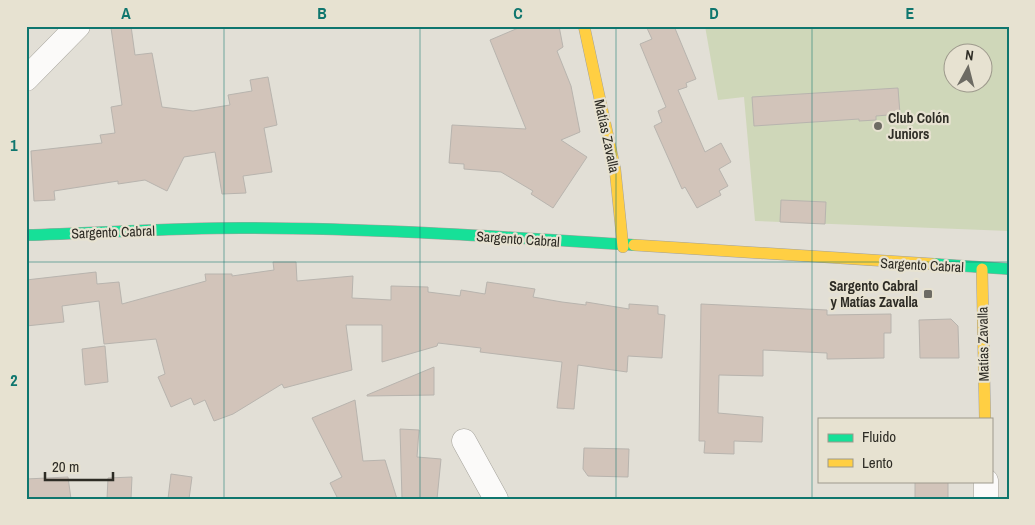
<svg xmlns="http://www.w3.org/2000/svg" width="1035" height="525" font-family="'Archivo Narrow',sans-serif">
<rect width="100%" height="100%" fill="#e2dfd6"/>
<path fill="#cfd7b9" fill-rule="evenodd" d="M 705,26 L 1009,26 L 1009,231 L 755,221 L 744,97 L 718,100 ZM 952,52 L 982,52 L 982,82 L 952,82 Z"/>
<path fill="#d2c4ba" stroke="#b8b4ae" d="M 131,26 L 135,55 L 152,53 L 162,107 L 193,111 L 230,105 L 228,95 L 252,91 L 250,80 L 268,77 L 277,125 L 264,128 L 272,172 L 243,176 L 246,193 L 222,194 L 215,152 L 184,157 L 167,191 L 145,180 L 118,184 L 118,181 L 54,191 L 55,200 L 34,201 L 31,151 L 102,143 L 100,135 L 115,133 L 111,107 L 122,105 L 111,28 Z
M 523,26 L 559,26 L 563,47 L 557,51 L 571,86 L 580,132 L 561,140 L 587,157 L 553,208 L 531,194 L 533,191 L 501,172 L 464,169 L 464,164 L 449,163 L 452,125 L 526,129 L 490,40 Z
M 646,26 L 674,26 L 696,79 L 686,83 L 687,87 L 678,90 L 705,152 L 721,143 L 731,162 L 719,169 L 728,186 L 719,191 L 721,195 L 697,208 L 685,187 L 682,189 L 654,126 L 662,122 L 658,111 L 666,107 L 640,44 L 652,39 Z
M 898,88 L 900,114 L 876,116 L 876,120 L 859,121 L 859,119 L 754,126 L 752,97 Z
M 781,200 L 826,202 L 825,224 L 780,222 Z
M 273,262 L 296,262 L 297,281 L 353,276 L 352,298 L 391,300 L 391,286 L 428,287 L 428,292 L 460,296 L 461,290 L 485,294 L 487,282 L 535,289 L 533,297 L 562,302 L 586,305 L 586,302 L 629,309 L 629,304 L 658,306 L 658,314 L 665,315 L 662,358 L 628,356 L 627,372 L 578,365 L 574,409 L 557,408 L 562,362 L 480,352 L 481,348 L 438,343 L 437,346 L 382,362 L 382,325 L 346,325 L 352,370 L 284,388 L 282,384 L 233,414 L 214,421 L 205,400 L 194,405 L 191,398 L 171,407 L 158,377 L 165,374 L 156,339 L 104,344 L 99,301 L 62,306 L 64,322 L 26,326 L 26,280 L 96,272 L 97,284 L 119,282 L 122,304 L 206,281 L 205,274 L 232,274 L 232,276 L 274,270 Z
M 701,304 L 827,310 L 827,315 L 891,314 L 891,333 L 884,333 L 884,358 L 827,359 L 827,353 L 763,350 L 763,376 L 719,375 L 718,413 L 763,417 L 762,442 L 734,441 L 734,454 L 704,453 L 705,441 L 699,441 Z
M 951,319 L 958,326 L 959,358 L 920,358 L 919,320 Z
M 105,346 L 108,382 L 85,385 L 82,349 Z
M 434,367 L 434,395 L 367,396 L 367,395 Z
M 355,400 L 363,461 L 385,460 L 397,499 L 338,499 L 330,483 L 342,477 L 312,418 Z
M 400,429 L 419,430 L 417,457 L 441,459 L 437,499 L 402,499 Z
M 584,448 L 629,449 L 628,477 L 588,476 L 583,469 Z
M 171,474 L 192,477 L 189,499 L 168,499 Z
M 68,477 L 71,499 L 26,499 L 26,479 Z
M 132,477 L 131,499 L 107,499 L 108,478 Z
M 915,481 L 948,481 L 948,499 L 915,499 Z"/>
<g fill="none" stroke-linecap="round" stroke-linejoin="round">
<g stroke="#a3a19a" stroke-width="25">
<path id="street" d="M 26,79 L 78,26
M 464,441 L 496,499
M 986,481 L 986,499"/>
</g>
<g stroke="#a3a19a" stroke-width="12">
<path id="fast" d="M 26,235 C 98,233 170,228 241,228 C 373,228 504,237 634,245
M 934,264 L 1009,269"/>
</g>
<g stroke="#a3a19a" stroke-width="12">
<path id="slow" d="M 584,26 L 615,169 L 623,247
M 634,245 L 934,264
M 982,269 L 985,419"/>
</g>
<use href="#street" stroke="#fbfaf9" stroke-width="24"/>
<use href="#fast" stroke="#16e098" stroke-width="11"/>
<use href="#slow" stroke="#ffcf43" stroke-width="11"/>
</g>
<path fill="none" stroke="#0f766e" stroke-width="1" stroke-opacity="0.55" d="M 224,26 L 224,499M 420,26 L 420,499M 616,26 L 616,499M 812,26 L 812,499M 26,262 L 1009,262"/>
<g fill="#6d6b63" stroke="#e7e2d1" stroke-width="2">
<circle cx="878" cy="126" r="5"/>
<rect x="923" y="289" width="10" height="10" rx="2.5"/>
</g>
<g text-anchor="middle" stroke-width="4.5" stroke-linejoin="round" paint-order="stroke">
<g font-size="14" font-weight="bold" fill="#2e2c25" stroke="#e7e2d1" text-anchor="start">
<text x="888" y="123">Club Colón<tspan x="888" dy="16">Juniors</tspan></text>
<text x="918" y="291" text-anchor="end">Sargento Cabral<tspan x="918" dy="16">y Matías Zavalla</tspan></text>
</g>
<g font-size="14" fill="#2e2c25" stroke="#e7e2d1">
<text transform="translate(607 136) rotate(78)" y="5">Matías Zavalla</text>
<text transform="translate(113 232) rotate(-2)" y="5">Sargento Cabral</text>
<text transform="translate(518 239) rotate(4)" y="5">Sargento Cabral</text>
<text transform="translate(922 265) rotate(3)" y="5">Sargento Cabral</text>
<text transform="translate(983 344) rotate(-91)" y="5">Matías Zavalla</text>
</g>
</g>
<rect width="1035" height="525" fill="none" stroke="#e7e2d1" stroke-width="55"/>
<rect x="818" y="418" width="175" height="65" fill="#e7e2d1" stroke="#9d998c"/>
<rect x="828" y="434" width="25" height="8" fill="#16e098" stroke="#9d998c"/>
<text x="862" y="442" font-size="15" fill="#2e2c25">Fluido</text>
<rect x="828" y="459" width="25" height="8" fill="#ffcf43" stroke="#9d998c"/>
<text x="862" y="468" font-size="15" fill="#2e2c25">Lento</text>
<g transform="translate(968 68) rotate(7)"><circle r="24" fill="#e7e2d1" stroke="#9d998c"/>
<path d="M0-4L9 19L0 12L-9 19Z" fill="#6d6b63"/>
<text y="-8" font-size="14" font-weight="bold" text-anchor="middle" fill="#2e2c25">N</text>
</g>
<path d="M45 472v8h68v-8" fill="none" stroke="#2e2c25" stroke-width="2.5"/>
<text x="52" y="472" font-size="15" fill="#2e2c25" stroke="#e7e2d1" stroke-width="4" paint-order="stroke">20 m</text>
<rect x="28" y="28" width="980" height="470" fill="none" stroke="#0f766e" stroke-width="2"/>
<g font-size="16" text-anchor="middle" font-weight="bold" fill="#0f766e">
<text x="126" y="19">A</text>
<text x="322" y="19">B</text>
<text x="518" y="19">C</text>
<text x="714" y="19">D</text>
<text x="910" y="19">E</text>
<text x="14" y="151">1</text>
<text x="14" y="386">2</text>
</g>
</svg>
